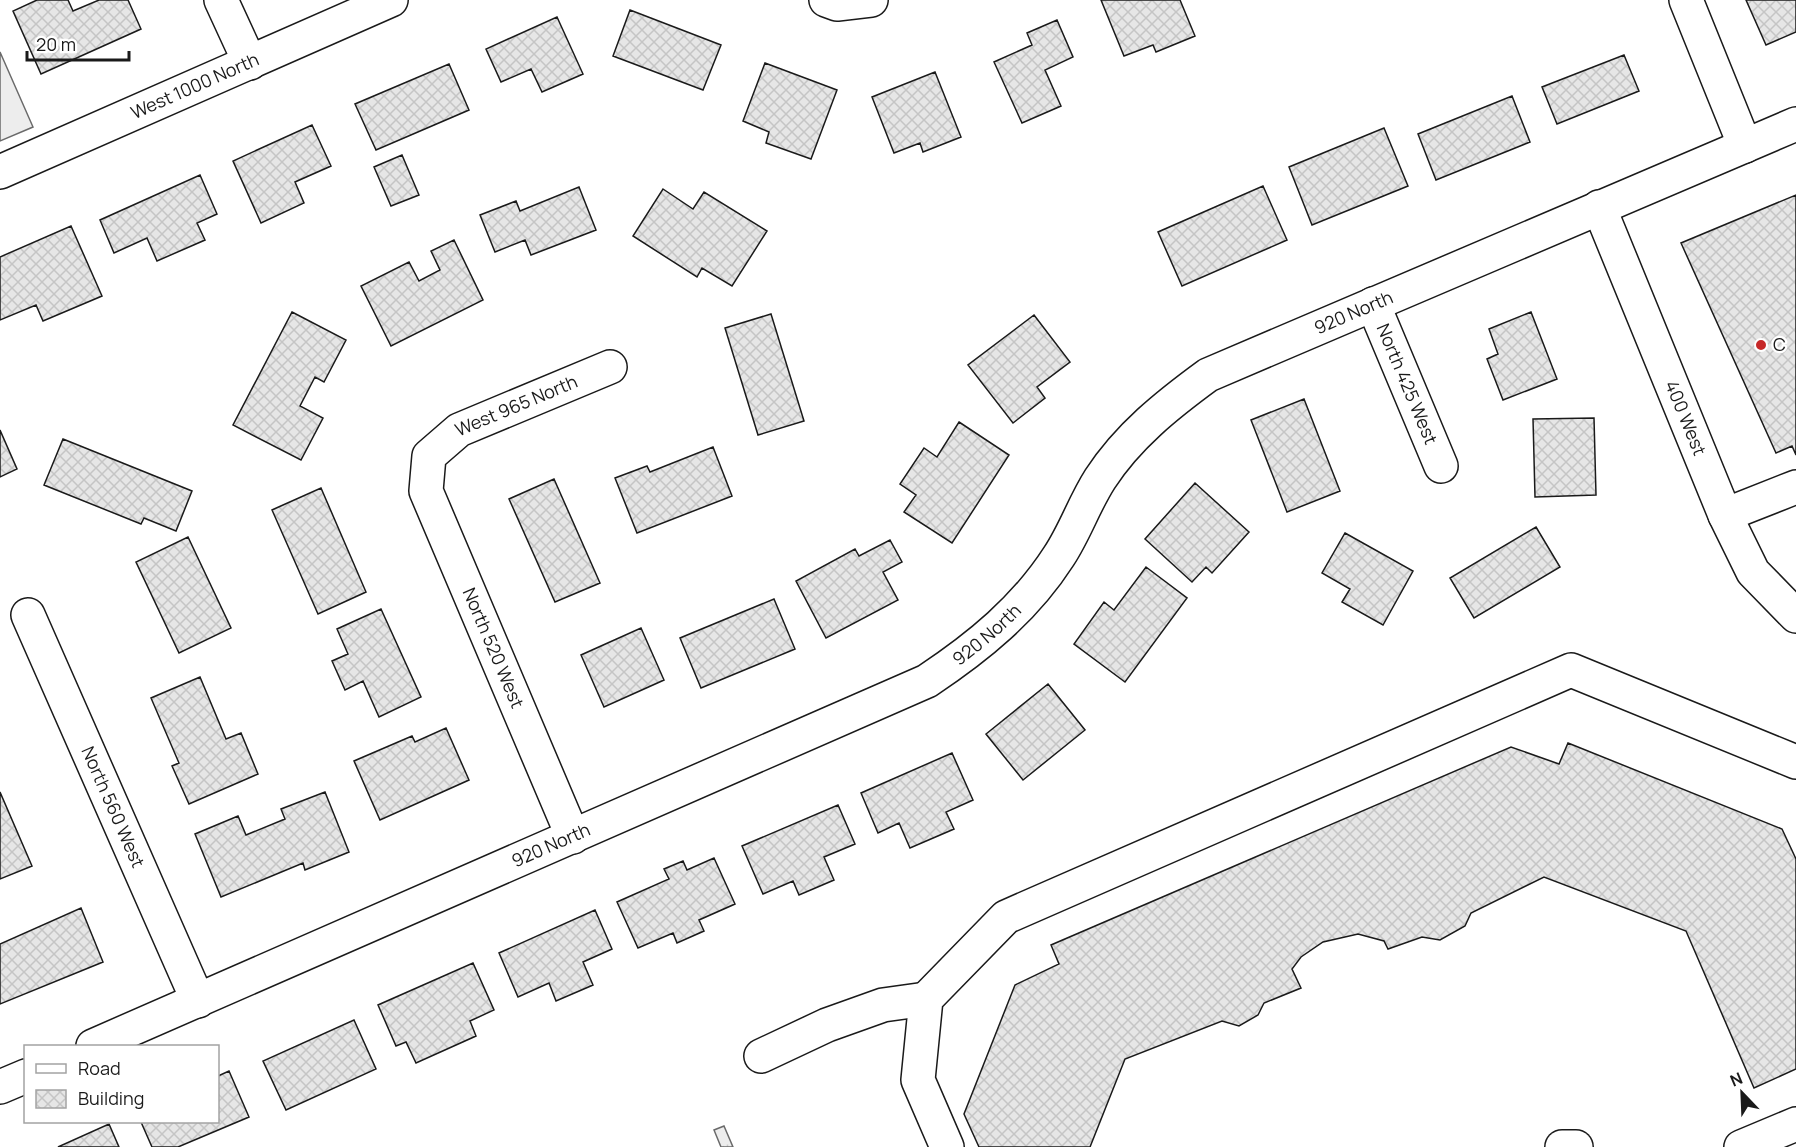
<svg xmlns="http://www.w3.org/2000/svg" width="1796" height="1147" font-family="Manrope,sans-serif">
<defs>
<pattern id="grass-tufts" width="24" height="20" patternUnits="userSpaceOnUse" patternTransform="scale(1.5)"><rect width="24" height="20" fill="#ededed"/><path d="M3 7l-1-3M5 7V3M7 7l1-3M15 17l-1-3M17 17v-4M19 17l1-3" fill="none" stroke="#cbcbcb"/></pattern>
<pattern id="building-cross-hatch" width="8" height="8" patternUnits="userSpaceOnUse" patternTransform="scale(1.5)"><rect width="8" height="8" fill="#e6e6e6"/><path d="M0 0l8 8M0 8l8-8" fill="none" stroke="#c5c5c5"/></pattern>
</defs>
<rect width="100%" height="100%" fill="#fff"/>
<path fill="url(#grass-tufts)" stroke="#6a6a6a" stroke-width="1.5" d="M 724,1126 L 733,1147 L 721,1147 L 714,1130 Z"/>
<path fill="#ededed" stroke="#6a6a6a" stroke-width="1.5" d="M 0,52 L 33,127 L 0,141 Z"/>
<path fill="url(#building-cross-hatch)" stroke="#1a1a1a" stroke-width="1.5" d="M 37,0 L 68,0 L 73,11 L 99,0 L 128,0 L 141,29 L 41,74 L 13,11 Z
M 1101,0 L 1180,0 L 1195,36 L 1156,52 L 1153,45 L 1124,56 Z
M 1746,0 L 1796,0 L 1796,32 L 1766,45 Z
M 630,10 L 721,45 L 703,90 L 613,56 Z
M 557,17 L 583,74 L 542,92 L 531,69 L 501,82 L 486,49 Z
M 1057,20 L 1073,57 L 1045,70 L 1061,106 L 1022,123 L 994,62 L 1032,45 L 1027,33 Z
M 1624,55 L 1639,91 L 1557,124 L 1542,87 Z
M 765,63 L 837,90 L 811,159 L 766,143 L 769,132 L 743,121 Z
M 449,64 L 469,110 L 376,150 L 355,104 Z
M 935,72 L 961,137 L 923,152 L 920,143 L 894,153 L 872,97 Z
M 1512,96 L 1530,142 L 1436,180 L 1418,134 Z
M 312,125 L 331,166 L 295,182 L 304,203 L 261,223 L 233,161 Z
M 1384,128 L 1408,186 L 1312,225 L 1289,167 Z
M 402,155 L 419,195 L 391,206 L 374,167 Z
M 200,175 L 217,214 L 197,223 L 205,240 L 157,261 L 147,238 L 114,253 L 100,220 Z
M 1263,186 L 1287,240 L 1182,286 L 1158,232 Z
M 579,187 L 596,230 L 531,255 L 525,240 L 495,252 L 480,215 L 516,201 L 520,211 Z
M 663,189 L 693,209 L 704,192 L 767,231 L 732,286 L 702,268 L 697,277 L 633,236 Z
M 1796,195 L 1796,455 L 1792,446 L 1776,453 L 1681,243 Z
M 71,226 L 102,296 L 43,321 L 36,305 L 0,320 L 0,257 Z
M 454,240 L 483,300 L 391,346 L 361,286 L 409,262 L 419,281 L 440,270 L 431,251 Z
M 292,312 L 346,340 L 324,382 L 315,377 L 300,406 L 323,418 L 301,460 L 233,425 Z
M 1531,312 L 1557,379 L 1503,400 L 1487,359 L 1498,354 L 1489,329 Z
M 771,314 L 804,421 L 758,435 L 725,328 Z
M 1034,315 L 1070,362 L 1037,387 L 1045,398 L 1013,423 L 968,365 Z
M 1304,399 L 1340,491 L 1287,512 L 1251,420 Z
M 1594,418 L 1596,495 L 1535,497 L 1533,419 Z
M 959,422 L 1009,455 L 952,543 L 904,512 L 916,495 L 900,484 L 924,448 L 937,457 Z
M 0,430 L 17,469 L 0,477 Z
M 63,439 L 192,491 L 176,531 L 144,518 L 141,524 L 44,485 Z
M 713,447 L 732,496 L 637,533 L 615,478 L 647,466 L 650,472 Z
M 554,479 L 600,583 L 555,602 L 509,499 Z
M 1195,483 L 1249,532 L 1212,573 L 1206,567 L 1192,582 L 1145,539 Z
M 321,488 L 366,592 L 318,614 L 272,510 Z
M 1536,527 L 1560,567 L 1474,618 L 1450,578 Z
M 1345,533 L 1413,571 L 1383,625 L 1342,602 L 1350,589 L 1322,573 Z
M 188,537 L 231,628 L 179,653 L 136,562 Z
M 890,540 L 902,562 L 883,572 L 898,600 L 826,638 L 796,581 L 855,549 L 859,556 Z
M 1146,567 L 1187,598 L 1125,682 L 1074,644 L 1104,602 L 1114,610 Z
M 774,599 L 795,649 L 701,688 L 680,638 Z
M 381,609 L 421,697 L 379,717 L 363,681 L 345,690 L 332,661 L 348,654 L 337,629 Z
M 641,628 L 664,680 L 604,707 L 581,655 Z
M 200,677 L 226,739 L 241,733 L 258,774 L 189,804 L 172,766 L 179,763 L 151,698 Z
M 1048,684 L 1085,730 L 1023,780 L 986,734 Z
M 446,728 L 469,780 L 380,820 L 354,761 L 412,736 L 415,742 Z
M 1568,743 L 1782,829 L 1796,859 L 1796,1069 L 1754,1088 L 1686,931 L 1544,877 L 1471,913 L 1465,926 L 1440,940 L 1422,937 L 1388,949 L 1384,941 L 1358,934 L 1323,942 L 1301,957 L 1292,969 L 1301,988 L 1264,1003 L 1258,1015 L 1239,1026 L 1222,1021 L 1125,1059 L 1090,1147 L 979,1147 L 964,1114 L 1015,985 L 1059,964 L 1051,945 L 1511,747 L 1559,764 Z
M 952,753 L 973,800 L 946,812 L 954,829 L 910,848 L 899,823 L 878,833 L 861,793 Z
M 0,792 L 32,866 L 0,879 Z
M 325,792 L 349,852 L 305,870 L 303,863 L 221,897 L 195,834 L 238,816 L 246,835 L 285,819 L 281,809 Z
M 838,805 L 855,844 L 824,857 L 834,880 L 799,895 L 793,881 L 763,894 L 742,846 Z
M 714,858 L 735,904 L 699,920 L 704,931 L 677,943 L 673,933 L 638,948 L 617,902 L 669,879 L 664,869 L 683,861 L 687,870 Z
M 81,908 L 103,962 L 0,1004 L 0,944 Z
M 595,910 L 612,949 L 583,962 L 593,985 L 556,1001 L 549,983 L 518,997 L 499,953 Z
M 473,963 L 494,1010 L 470,1021 L 476,1036 L 416,1063 L 406,1042 L 396,1046 L 378,1005 Z
M 354,1020 L 376,1069 L 286,1110 L 263,1061 Z
M 229,1071 L 249,1117 L 178,1147 L 152,1147 L 141,1122 L 218,1122 L 218,1076 Z
M 109,1124 L 119,1147 L 58,1147 Z"/>
<g fill="none" stroke-linecap="round" stroke-linejoin="round">
<g stroke="#1a1a1a" stroke-width="36">
<g id="minor">
<path d="M 221,0 L 250,63"/>
<path d="M 826,0 L 837,4 L 871,0"/>
<path d="M 1686,0 L 1745,146"/>
<path id="s1" d="M 0,172 L 391,0"/>
<path id="s2" d="M 1599,207 L 1725,515 L 1753,572 L 1796,616"/>
<path id="s3" d="M 1373,304 L 1441,466"/>
<path d="M 1725,515 L 1796,487"/>
<path id="s4" d="M 28,615 L 198,1001"/>
<path id="s5" d="M 573,837 L 426,491 L 429,456 L 459,430 L 610,367"/>
<path id="s6" d="M 93,1046 L 927,681 C 978,647 1025,609 1059,556 C 1075,532 1084,504 1100,479 C 1128,436 1167,405 1208,375 L 1796,124"/>
<path d="M 761,1056 L 827,1025 L 883,1005 L 926,999"/>
<path d="M 0,1087 L 26,1076"/>
<path d="M 947,1147 L 918,1080 L 926,999 L 1006,917 L 1571,670 L 1796,762"/>
<path d="M 1562,1147 L 1576,1147"/>
<path d="M 1741,1147 L 1796,1124"/>
</g>
</g>
<use href="#minor" stroke="#fff" stroke-width="33"/>
</g>
<circle fill="#c62828" stroke="#fff" stroke-width="2" cx="1761" cy="345" r="6"/>
<g text-anchor="middle" stroke-width="4.5" stroke-linejoin="round" paint-order="stroke">
<g font-size="18" fill="#1a1a1a" stroke="#fff">
<text dy="6" stroke="none"><textPath href="#s1" startOffset="213">West 1000 North</textPath></text>
<text dy="6" stroke="none"><textPath href="#s6" startOffset="1490">920 North</textPath></text>
<text dy="6" stroke="none"><textPath href="#s3" startOffset="87">North 425 West</textPath></text>
<text dy="6" stroke="none"><textPath href="#s5" startOffset="513">West 965 North</textPath></text>
<text dy="6" stroke="none"><textPath href="#s2" startOffset="228">400 West</textPath></text>
<text dy="6" stroke="none"><textPath href="#s6" startOffset="986">920 North</textPath></text>
<text transform="translate(493 648) rotate(67)" y="6">North 520 West</text>
<text dy="6" stroke="none"><textPath href="#s4" startOffset="210">North 560 West</textPath></text>
<text dy="6" stroke="none"><textPath href="#s6" startOffset="500">920 North</textPath></text>
</g>
<g font-size="18" fill="#1a1a1a" stroke="#fff" text-anchor="start">
<text x="1773" y="351">C</text>
</g>
</g>
<rect x="24" y="1045" width="195" height="78" fill="#ffffff" stroke="#a3a3a3" stroke-width="1.5"/>
<rect x="36" y="1064" width="30" height="9" fill="#ffffff" stroke="#a3a3a3" stroke-width="1.5"/>
<text x="78" y="1075" font-size="18" fill="#1a1a1a">Road</text>
<rect x="36" y="1090" width="30" height="18" fill="url(#building-cross-hatch)" stroke="#a3a3a3" stroke-width="1.5"/>
<text x="78" y="1105" font-size="18" fill="#1a1a1a">Building</text>
<g transform="translate(1742 1093) rotate(337)" stroke="#ffffff" stroke-width="4.5" paint-order="stroke">
<path d="M0-4.5L10 22L0 15L-10 22Z" fill="#1a1a1a"/>
<text y="-9" font-size="16" font-weight="bold" text-anchor="middle" fill="#1a1a1a">N</text>
</g>
<path d="M27 51v9h102v-9" fill="none" stroke="#1a1a1a" stroke-width="3"/>
<text x="36" y="51" font-size="18" fill="#1a1a1a" stroke="#ffffff" stroke-width="4.5" paint-order="stroke">20 m</text>
</svg>
